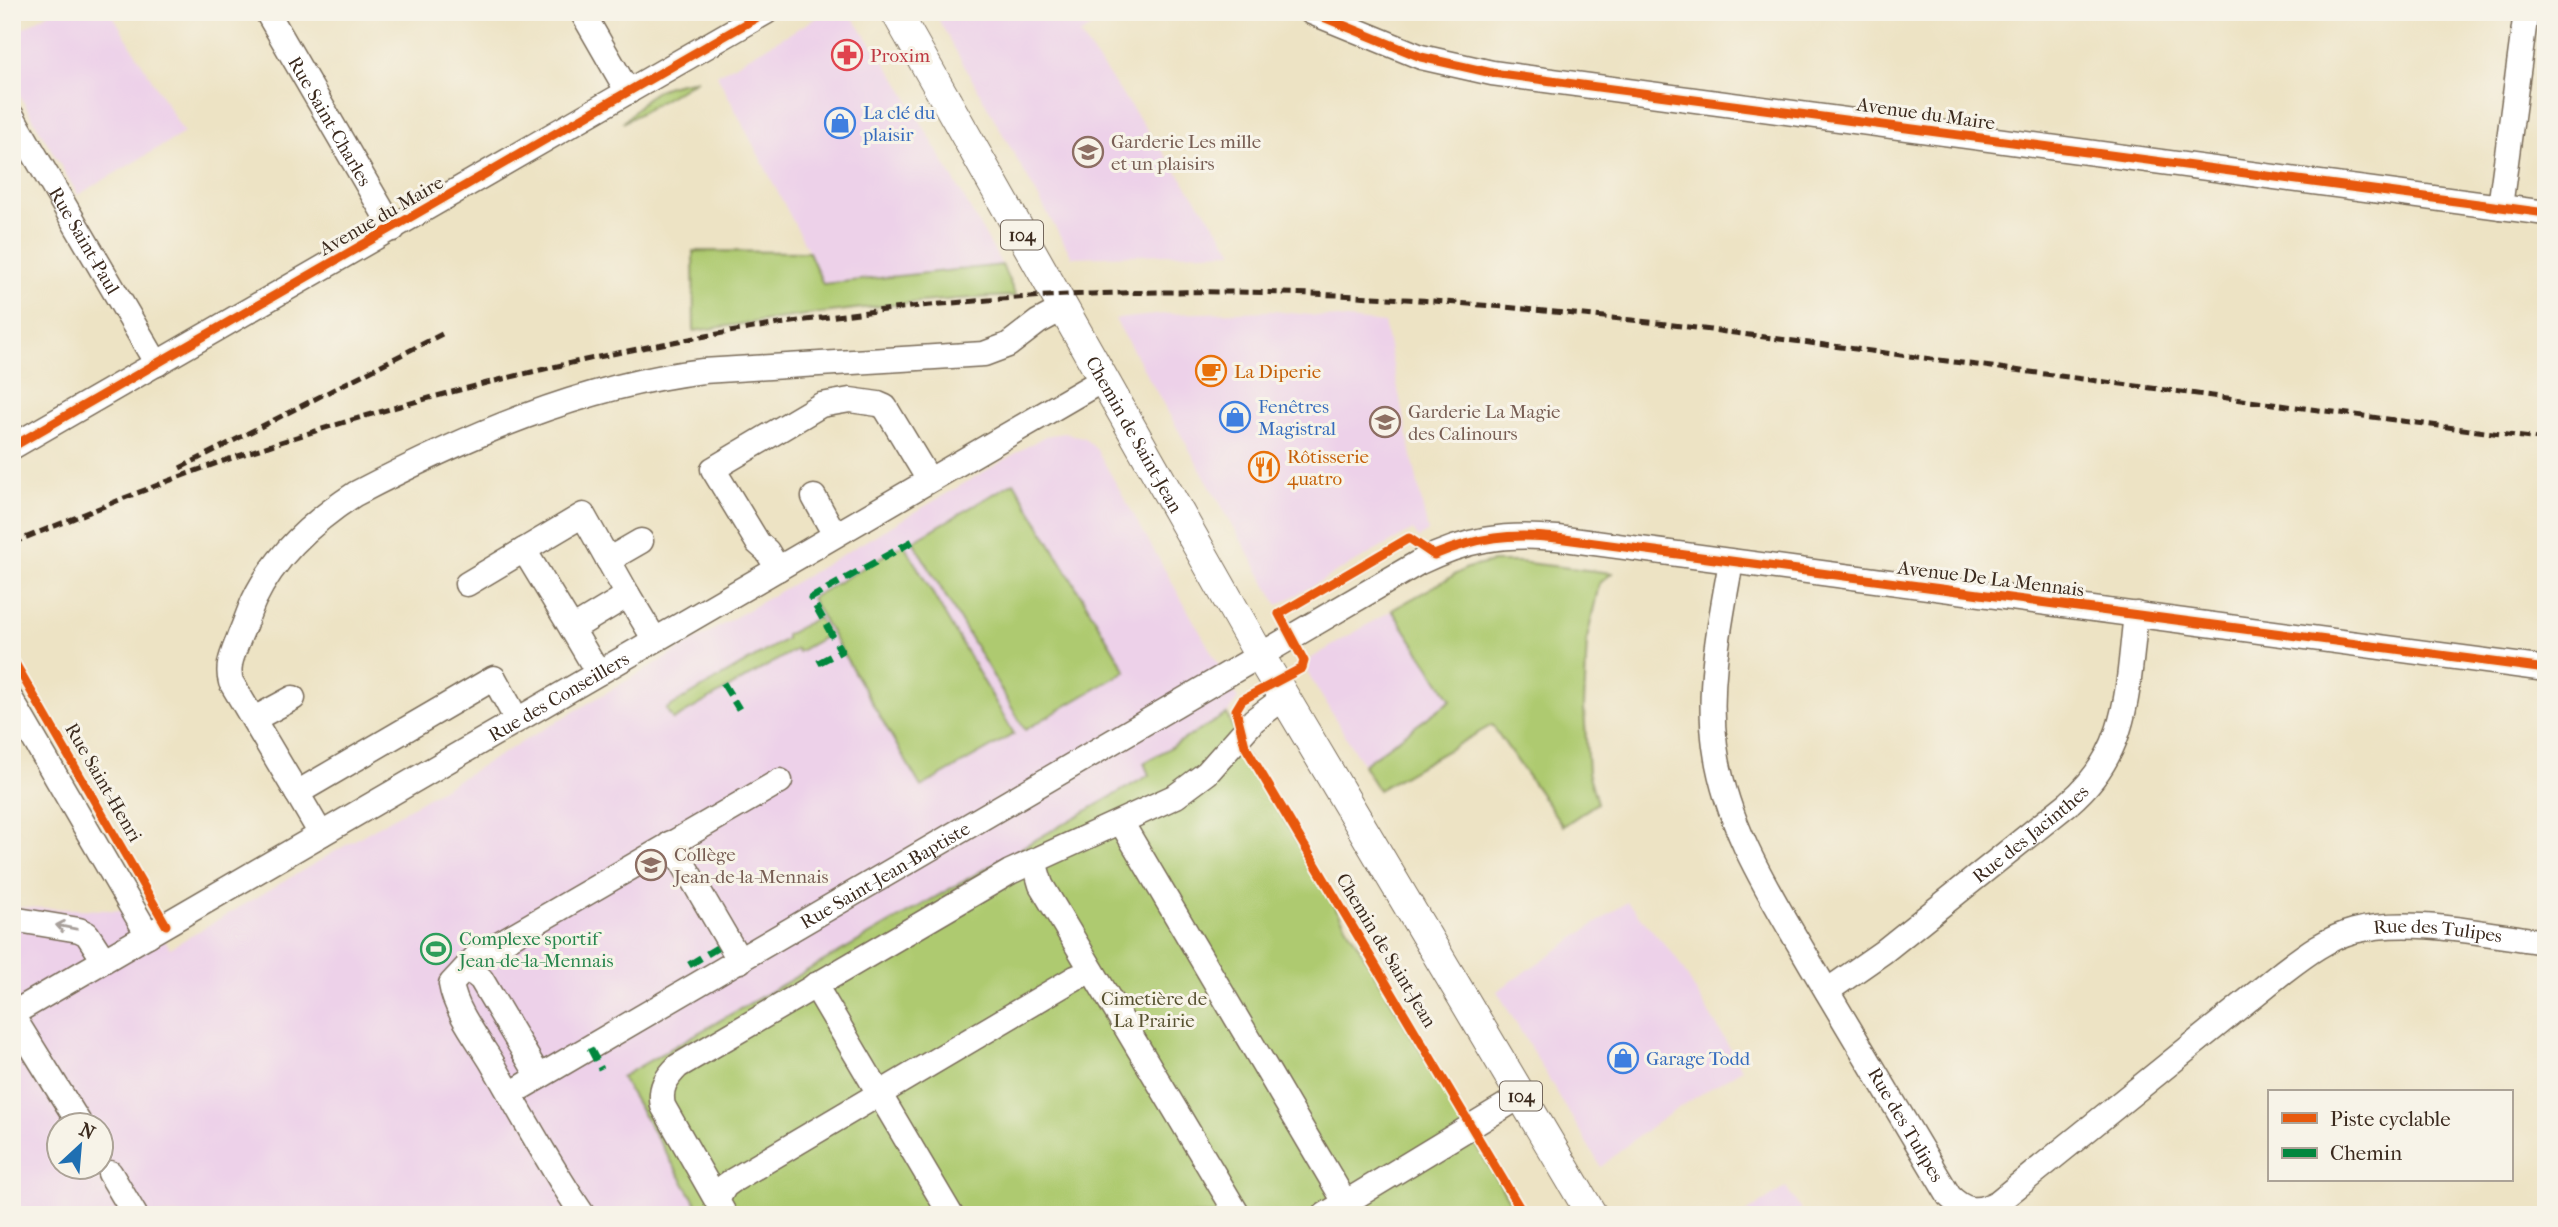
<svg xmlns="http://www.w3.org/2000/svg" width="2558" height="1227" font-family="'IM FELL French Canon',serif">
<rect width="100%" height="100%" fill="#f7f3e8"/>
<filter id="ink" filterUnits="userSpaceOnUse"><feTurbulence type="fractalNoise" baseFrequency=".0143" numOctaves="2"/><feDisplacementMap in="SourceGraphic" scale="14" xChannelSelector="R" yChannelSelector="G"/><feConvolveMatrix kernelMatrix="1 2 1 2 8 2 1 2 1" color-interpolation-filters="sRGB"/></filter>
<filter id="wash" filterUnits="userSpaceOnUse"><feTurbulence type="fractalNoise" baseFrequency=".00686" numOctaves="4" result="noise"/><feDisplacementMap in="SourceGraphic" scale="28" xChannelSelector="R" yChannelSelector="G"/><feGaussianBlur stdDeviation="1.57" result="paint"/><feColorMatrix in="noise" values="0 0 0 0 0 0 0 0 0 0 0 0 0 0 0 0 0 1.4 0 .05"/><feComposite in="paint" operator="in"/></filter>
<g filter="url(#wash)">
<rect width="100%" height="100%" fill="#ede3c4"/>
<path fill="#edd1e9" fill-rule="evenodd" d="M 51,12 L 111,12 L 184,133 L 78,195 L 12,83 L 12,35 Z
M 827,12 L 850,14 L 898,81 L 1002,265 L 823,284 L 809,252 L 717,75 Z
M 934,12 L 1112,12 L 1080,35 L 1234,252 L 1072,257 Z
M 1272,311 L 1384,323 L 1428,532 L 1419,538 L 1413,530 L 1278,605 L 1115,319 L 1167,314 Z
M 1064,433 L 1083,437 L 1097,450 L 1238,699 L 1227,714 L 1145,763 L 1150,774 L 621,1077 L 703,1215 L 12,1215 L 12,907 L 135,911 L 149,915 L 170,948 L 1045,436 ZM 60,1126 L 102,1126 L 102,1168 L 60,1168 Z
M 1392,610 L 1451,700 L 1363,765 L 1307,672 L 1307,664 L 1310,659 Z
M 1627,902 L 1675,956 L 1742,1069 L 1678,1108 L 1633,1140 L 1601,1167 L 1497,991 Z
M 1786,1187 L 1804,1215 L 1743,1215 Z"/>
<path fill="#aeca70" stroke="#747a47" stroke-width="2" d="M 697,80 L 623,123 C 653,90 653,88 697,80 Z
M 693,251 L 809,252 L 823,284 L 1002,265 L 1016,296 C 908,300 801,315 694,331 Z
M 1014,482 L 1126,671 L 1025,730 L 913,541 Z
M 904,544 L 1014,734 L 921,787 L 811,598 Z
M 1493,562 L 1519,562 L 1612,573 L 1599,584 L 1587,639 L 1584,707 L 1588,772 L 1597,803 L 1563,826 L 1492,725 L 1378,790 L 1363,765 L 1451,700 L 1392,610 L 1467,568 Z
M 818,617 L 828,635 L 798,652 L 796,649 L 793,651 L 673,720 L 666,709 L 786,639 L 786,635 Z
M 1227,714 L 1242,750 L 1518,1215 L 703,1215 L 621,1077 L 1149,775 L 1144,763 Z"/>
</g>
<g filter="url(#ink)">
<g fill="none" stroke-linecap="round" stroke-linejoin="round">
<g stroke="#796b58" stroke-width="27">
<g id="minor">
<path id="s1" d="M 267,12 L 393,229"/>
<path d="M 582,12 L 628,92"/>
<path d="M 1311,12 L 1421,57 L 1492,73 L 2546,213"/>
<path id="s2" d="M 12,116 L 157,364"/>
<path d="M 2500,207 L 2526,12"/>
<path d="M 12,447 L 766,12"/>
<path d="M 814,497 L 835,535"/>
<path d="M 608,560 L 641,541"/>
<path id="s3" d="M 1731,562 C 1720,623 1707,685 1715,746 C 1726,829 1772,897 1813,968 C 1858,1044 1904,1120 1949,1196 C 1965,1212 1978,1213 1998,1202 L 2284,971 C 2305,955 2327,938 2354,931 C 2411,916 2488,935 2546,942"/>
<path d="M 778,569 L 767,551 L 758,543 L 713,469 L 821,405 L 850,400 L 878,404 L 885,407 L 929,480"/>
<path d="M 467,584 L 524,550"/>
<path d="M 572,629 L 524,550 L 583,515 L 628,595"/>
<path d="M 598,673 L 572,629 L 628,595 L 655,640"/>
<path d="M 12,701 L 148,935"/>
<path d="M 254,719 L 293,698"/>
<path d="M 297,793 L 231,682 C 226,665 234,652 240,635 C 245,624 249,611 254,600 C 275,556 315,520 355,494 C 464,437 580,386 703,371 L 984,354 L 1008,345 L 1038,322 L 1064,308"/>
<path d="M 1121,822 L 1345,1202"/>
<path d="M 321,834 L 297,793 L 494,678 L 517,720"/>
<path d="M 671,843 L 740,961"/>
<path d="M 1034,861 L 1041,885 L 1238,1215"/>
<path d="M 12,919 L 79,930 L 87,934 L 104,960"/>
<path d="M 467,968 L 481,979 L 539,1077"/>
<path d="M 815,985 L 951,1215"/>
<path id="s4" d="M 1827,991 L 1883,952 L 2069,803 C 2130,751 2127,689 2136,614"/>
<path id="s5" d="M 12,1014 L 1104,379"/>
<path d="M 12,1015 L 81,1126"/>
<path id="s6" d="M 510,1094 L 1418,563 C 1467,539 1503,533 1557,538 L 2546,669"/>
<path d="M 110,1173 L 135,1215"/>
<path d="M 717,1200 L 725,1186 L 732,1181 L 1075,978 L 1092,971"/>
<path d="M 583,1215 C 549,1165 521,1113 491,1061 C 477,1038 455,1010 451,984 L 476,957 L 780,781"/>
<path d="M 725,1215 L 663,1106 C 659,1088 666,1078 678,1066 L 1010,872 L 1176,796 L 1207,773 L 1254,720 L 1285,697"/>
<path d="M 1325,1215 L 1521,1096"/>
</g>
</g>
<g stroke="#796b58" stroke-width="32">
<g id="major">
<path id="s7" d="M 896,12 L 1260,656 L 1592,1215"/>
</g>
</g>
<use href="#minor" stroke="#fff" stroke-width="24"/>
<use href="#major" stroke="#fff" stroke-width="30"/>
<path stroke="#3b2a1e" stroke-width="5" stroke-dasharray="10 5" stroke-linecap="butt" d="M 180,468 L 442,334
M 12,543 C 88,513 163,481 241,455 C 558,349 893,288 1228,292 C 1372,293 1515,307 1658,323 L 2546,440"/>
<path stroke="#00873e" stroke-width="7" stroke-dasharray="14 7" stroke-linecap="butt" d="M 818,663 L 841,651 L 811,598 L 913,541
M 723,683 L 739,709
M 689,965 L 717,948
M 590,1048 L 601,1069"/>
<g stroke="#f7f3e8" stroke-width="13">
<path id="cycleway" d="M 1311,12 L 1421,57 L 1492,73 L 2546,213
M 12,447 L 766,12
M 12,658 L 166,925
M 1524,1215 L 1245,746 L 1236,710 L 1242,700 L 1302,668 L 1304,661 L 1279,614 L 1409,538 L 1434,555 C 1478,537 1510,533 1557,538 L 2546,669"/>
</g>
<use href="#cycleway" stroke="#e8590c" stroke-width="9"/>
</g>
<defs><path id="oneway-shaft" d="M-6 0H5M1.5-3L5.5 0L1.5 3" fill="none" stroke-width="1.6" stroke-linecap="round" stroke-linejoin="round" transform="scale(1.75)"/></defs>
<use stroke="#a79f9a" href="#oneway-shaft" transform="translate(66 927) rotate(-169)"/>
</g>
<defs>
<g id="pharmacy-ring" transform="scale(1.575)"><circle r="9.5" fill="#f7f3e8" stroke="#e0444e" stroke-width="1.5"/><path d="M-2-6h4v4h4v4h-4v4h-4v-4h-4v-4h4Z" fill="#e0444e"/></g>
<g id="shop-ring" transform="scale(1.575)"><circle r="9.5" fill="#f7f3e8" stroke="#3f7fe0" stroke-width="1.5"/><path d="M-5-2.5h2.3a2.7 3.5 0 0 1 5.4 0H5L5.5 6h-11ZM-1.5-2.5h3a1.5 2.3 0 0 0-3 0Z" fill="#3f7fe0"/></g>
<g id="school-ring" transform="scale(1.575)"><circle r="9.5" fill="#f7f3e8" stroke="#8d6e63" stroke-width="1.5"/><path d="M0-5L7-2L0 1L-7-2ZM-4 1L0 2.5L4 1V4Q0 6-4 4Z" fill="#8d6e63"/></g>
<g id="cafe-ring" transform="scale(1.575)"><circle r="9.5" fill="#f7f3e8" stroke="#e8710a" stroke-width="1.5"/><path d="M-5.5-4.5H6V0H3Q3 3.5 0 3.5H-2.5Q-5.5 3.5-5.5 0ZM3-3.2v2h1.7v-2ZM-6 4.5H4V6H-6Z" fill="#e8710a"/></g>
<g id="restaurant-ring" transform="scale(1.575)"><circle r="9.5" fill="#f7f3e8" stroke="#e8710a" stroke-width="1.5"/><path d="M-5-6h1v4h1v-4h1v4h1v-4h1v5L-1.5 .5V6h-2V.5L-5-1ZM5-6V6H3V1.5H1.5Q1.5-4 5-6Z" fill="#e8710a"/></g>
<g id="stadium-ring" transform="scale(1.575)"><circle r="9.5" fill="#f7f3e8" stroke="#2e9e5b" stroke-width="1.5"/><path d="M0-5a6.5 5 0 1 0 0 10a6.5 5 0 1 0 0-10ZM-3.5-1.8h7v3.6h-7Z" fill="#2e9e5b"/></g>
</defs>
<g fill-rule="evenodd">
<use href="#pharmacy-ring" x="847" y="55"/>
<use href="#shop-ring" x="840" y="123"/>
<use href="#school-ring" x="1088" y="152"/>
<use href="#cafe-ring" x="1211" y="371"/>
<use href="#shop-ring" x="1235" y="417"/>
<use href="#school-ring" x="1385" y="422"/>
<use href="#restaurant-ring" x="1264" y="467"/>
<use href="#school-ring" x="651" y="865"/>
<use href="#stadium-ring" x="436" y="949"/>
<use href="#shop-ring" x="1623" y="1058"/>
</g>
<g text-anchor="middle" stroke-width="6" stroke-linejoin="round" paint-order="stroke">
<g fill="#f7f3e8" stroke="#73665b" stroke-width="2">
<rect x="1001" y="220.5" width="42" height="29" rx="5"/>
<rect x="1500" y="1081.5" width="42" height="29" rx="5"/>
</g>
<g font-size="18" font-weight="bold" fill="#3b2a1e">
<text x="1022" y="241">104</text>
<text x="1521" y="1102">104</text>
</g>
<g font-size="19" fill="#be3a42" stroke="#f7f3e8" text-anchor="start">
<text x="870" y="62">Proxim</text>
</g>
<g font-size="19" fill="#366cbe" stroke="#f7f3e8" text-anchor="start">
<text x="863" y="119">La clé du<tspan x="863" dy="22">plaisir</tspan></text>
<text x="1258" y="413">Fenêtres<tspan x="1258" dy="22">Magistral</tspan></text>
<text x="1646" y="1065">Garage Todd</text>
</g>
<g font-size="19" fill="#3b2a1e" stroke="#f7f3e8">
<text transform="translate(1926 113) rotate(8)" y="7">Avenue du Maire</text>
<text dy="7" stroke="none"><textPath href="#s1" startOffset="126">Rue Saint-Charles</textPath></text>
<text transform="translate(381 215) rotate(-30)" y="7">Avenue du Maire</text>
<text dy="7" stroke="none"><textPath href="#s2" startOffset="144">Rue Saint-Paul</textPath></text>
<text dy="7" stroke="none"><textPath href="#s7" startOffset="485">Chemin de Saint-Jean</textPath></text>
<text transform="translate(1991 578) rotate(7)" y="7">Avenue De La Mennais</text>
<text dy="7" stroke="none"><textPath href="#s5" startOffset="632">Rue des Conseillers</textPath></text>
<text transform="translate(104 782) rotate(60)" y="7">Rue Saint-Henri</text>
<text dy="7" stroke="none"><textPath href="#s4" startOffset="257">Rue des Jacinthes</textPath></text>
<text dy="7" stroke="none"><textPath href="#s6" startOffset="434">Rue Saint-Jean-Baptiste</textPath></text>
<text dy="7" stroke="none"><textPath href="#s3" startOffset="1283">Rue des Tulipes</textPath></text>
<text transform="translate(1387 950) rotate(59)" y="7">Chemin de Saint-Jean</text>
<text dy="7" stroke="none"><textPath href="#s3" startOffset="612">Rue des Tulipes</textPath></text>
</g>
<g font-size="19" fill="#785e54" stroke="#f7f3e8" text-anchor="start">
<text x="1111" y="148">Garderie Les mille<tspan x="1111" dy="22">et un plaisirs</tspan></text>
<text x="1408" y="418">Garderie La Magie<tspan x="1408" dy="22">des Calinours</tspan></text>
<text x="674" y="861">Collège<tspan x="674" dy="22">Jean-de-la-Mennais</tspan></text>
</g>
<g font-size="19" fill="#c56008" stroke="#f7f3e8" text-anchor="start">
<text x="1234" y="378">La Diperie</text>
<text x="1287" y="463">Rôtisserie<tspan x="1287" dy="22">4uatro</tspan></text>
</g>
<g font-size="19" fill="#27864d" stroke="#f7f3e8" text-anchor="start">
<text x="459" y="945">Complexe sportif<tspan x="459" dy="22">Jean-de-la-Mennais</tspan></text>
</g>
<g font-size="19" fill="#585232" stroke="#f7f3e8">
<text x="1154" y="1005">Cimetière de<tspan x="1154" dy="22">La Prairie</tspan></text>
</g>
</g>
<rect width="2558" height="1227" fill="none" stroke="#f7f3e8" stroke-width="42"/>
<rect x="2268" y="1090" width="245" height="91" fill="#f7f3e8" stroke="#aca397" stroke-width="2"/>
<rect x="2282" y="1113" width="35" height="10" fill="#e8590c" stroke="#aca397" stroke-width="2"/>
<text x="2330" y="1126" font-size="21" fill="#3b2a1e">Piste cyclable</text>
<rect x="2282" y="1148" width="35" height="10" fill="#00873e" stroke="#aca397" stroke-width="2"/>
<text x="2330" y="1160" font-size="21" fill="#3b2a1e">Chemin</text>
<g transform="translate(80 1146) rotate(26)"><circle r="33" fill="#f7f3e8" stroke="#aca397" stroke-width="2"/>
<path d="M0-5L12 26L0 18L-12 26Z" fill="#1f6fb2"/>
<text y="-10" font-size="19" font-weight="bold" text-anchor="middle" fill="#3b2a1e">N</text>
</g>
</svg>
